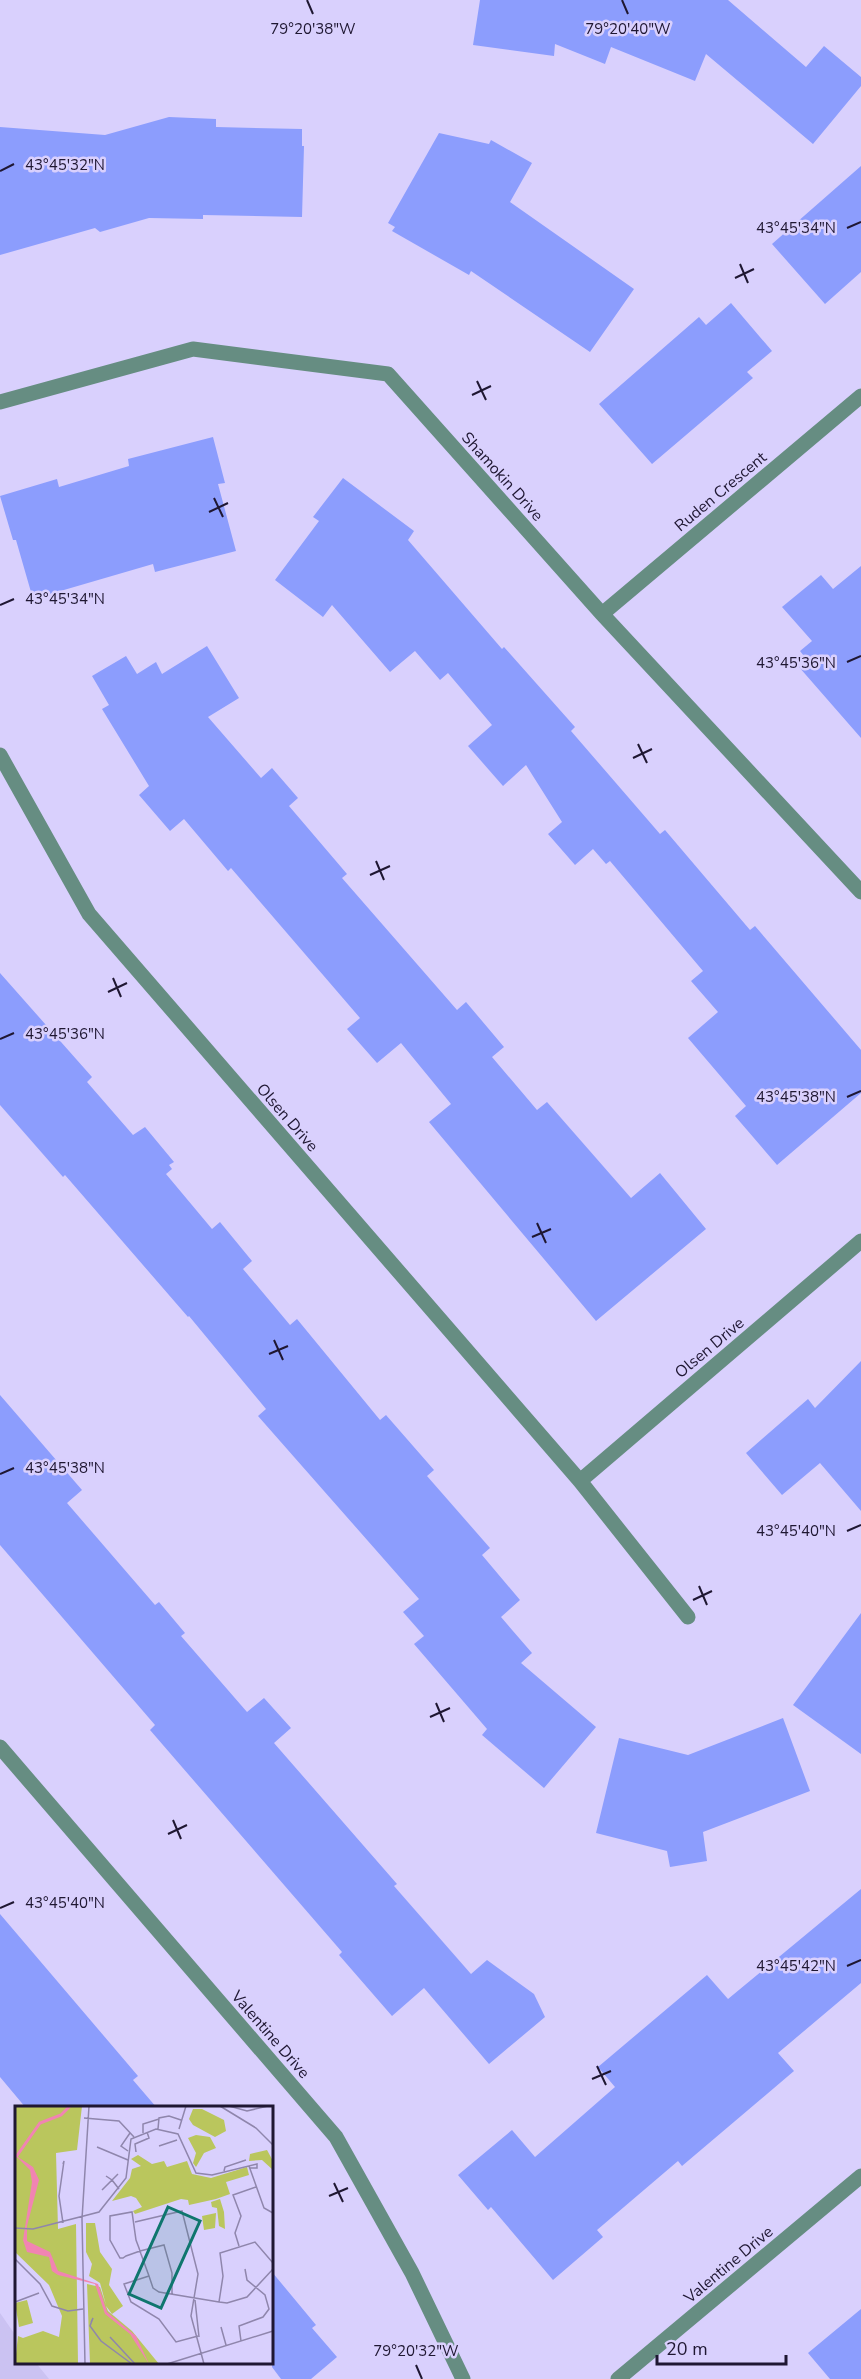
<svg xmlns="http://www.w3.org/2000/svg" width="861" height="2379" font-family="'Nunito Sans',sans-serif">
<rect width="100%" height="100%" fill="#d9d0fd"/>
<path fill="#cbc2f2" d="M 0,2313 L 16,2336 L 16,2362 L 36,2363 L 49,2379 L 0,2379 Z"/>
<path fill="#8c9dfd" d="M 480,0 L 728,0 L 806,67 L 824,46 L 861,77 L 861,86 L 813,144 L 706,54 L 695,81 L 611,47 L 605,64 L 555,44 L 554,56 L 473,45 Z
M 169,117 L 216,119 L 216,127 L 302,129 L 302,146 L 304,146 L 302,217 L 203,215 L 203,219 L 149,218 L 100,232 L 95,228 L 0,255 L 0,127 L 105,135 Z
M 439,133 L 489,144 L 491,140 L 532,163 L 510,202 L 634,289 L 590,352 L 471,271 L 469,275 L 392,231 L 395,227 L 388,223 Z
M 861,166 L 861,272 L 825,304 L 772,244 Z
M 731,303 L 772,351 L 747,372 L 753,378 L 652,464 L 599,404 L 699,317 L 706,325 Z
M 213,437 L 225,483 L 218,484 L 236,551 L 155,572 L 153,564 L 33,599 L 16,540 L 13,540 L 0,496 L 57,479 L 59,487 L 129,466 L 128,459 Z
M 343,478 L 414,531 L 408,540 L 502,649 L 504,647 L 575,727 L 571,731 L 660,834 L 665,830 L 750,930 L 755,926 L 861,1050 L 861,1093 L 777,1165 L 735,1116 L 746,1106 L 688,1038 L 718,1012 L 691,981 L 703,971 L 610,861 L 606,864 L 593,849 L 575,865 L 548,834 L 562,822 L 526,765 L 503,786 L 468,746 L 492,725 L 448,673 L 440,680 L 415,651 L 390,672 L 332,605 L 323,617 L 275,580 L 319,521 L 313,517 Z
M 861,566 L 861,738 L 799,667 L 807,660 L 800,651 L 812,641 L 782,607 L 821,575 L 833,589 Z
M 207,646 L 239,698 L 208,717 L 261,778 L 272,768 L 298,798 L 289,806 L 347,874 L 342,878 L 457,1010 L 466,1002 L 504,1047 L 492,1057 L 537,1110 L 547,1102 L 631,1198 L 660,1173 L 706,1229 L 596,1321 L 429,1122 L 451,1104 L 401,1043 L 377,1063 L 347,1029 L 360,1018 L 231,868 L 228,871 L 184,819 L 170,831 L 139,795 L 149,786 L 102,709 L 109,705 L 92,676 L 126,656 L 137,674 L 156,662 L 162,674 Z
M 0,973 L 92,1077 L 87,1082 L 133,1135 L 145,1127 L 174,1162 L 169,1165 L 172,1169 L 166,1174 L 212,1229 L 220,1222 L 252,1261 L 243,1269 L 290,1325 L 297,1319 L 380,1420 L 386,1415 L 434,1470 L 427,1476 L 490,1548 L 482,1555 L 520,1600 L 501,1617 L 532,1653 L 521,1663 L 596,1727 L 544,1788 L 482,1735 L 487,1729 L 414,1644 L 424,1636 L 403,1612 L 419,1599 L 258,1416 L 266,1409 L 189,1316 L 188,1317 L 65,1175 L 63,1177 L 0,1105 Z
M 861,1361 L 861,1511 L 820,1463 L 782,1495 L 746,1453 L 808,1399 L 815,1408 Z
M 0,1395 L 82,1490 L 67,1503 L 155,1605 L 159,1602 L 185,1633 L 181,1636 L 247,1712 L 264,1698 L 291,1728 L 274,1743 L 397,1884 L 394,1886 L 471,1974 L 487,1960 L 534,1994 L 545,2017 L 489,2064 L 424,1988 L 392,2016 L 339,1955 L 342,1952 L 150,1730 L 155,1725 L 0,1545 Z
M 861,1613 L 861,1754 L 793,1705 Z
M 783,1718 L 810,1791 L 703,1832 L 707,1861 L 670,1867 L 667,1851 L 596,1833 L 619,1738 L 688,1755 Z
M 861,1889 L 861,1983 L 778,2053 L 794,2071 L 682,2166 L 678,2161 L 597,2230 L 603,2237 L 553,2280 L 491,2207 L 488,2210 L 458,2175 L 512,2130 L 535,2157 L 615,2087 L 598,2067 L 707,1975 L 728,1999 Z
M 0,1914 L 138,2076 L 133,2080 L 157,2108 L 26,2108 L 0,2077 Z
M 272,2272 L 316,2325 L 312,2328 L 337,2357 L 311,2379 L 281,2379 L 272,2367 Z
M 861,2309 L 861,2379 L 830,2379 L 808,2353 Z"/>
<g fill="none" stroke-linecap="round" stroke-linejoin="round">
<path stroke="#668d82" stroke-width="15" d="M 0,402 L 193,349 L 388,374 L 602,614 L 861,892
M 602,614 L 861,396
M 0,755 L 89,914 L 580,1481 L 861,1241
M 580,1481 L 688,1617
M 0,1747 L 336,2137 L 412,2273 L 463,2379
M 618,2379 L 861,2176"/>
</g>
<path fill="none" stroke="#1f1732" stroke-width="2" d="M 307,0 L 313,14M 622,0 L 628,14M 0,171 L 14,164M 847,228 L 861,222M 740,264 L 748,283M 735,278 L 754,269M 477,381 L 486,400M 472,395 L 491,386M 214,498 L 223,517M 209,512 L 228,503M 0,605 L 14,599M 847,662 L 861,656M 638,744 L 647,763M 633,758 L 652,749M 376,861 L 384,880M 370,875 L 390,866M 113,978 L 121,997M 108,992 L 127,983M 0,1039 L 14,1033M 847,1097 L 861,1091M 537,1223 L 546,1243M 532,1237 L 551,1229M 274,1340 L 283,1360M 269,1354 L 288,1346M 0,1474 L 14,1468M 847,1531 L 861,1525M 699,1586 L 707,1605M 693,1600 L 712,1591M 436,1703 L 444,1722M 430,1717 L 450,1708M 173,1820 L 181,1839M 168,1834 L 187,1825M 0,1908 L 14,1902M 847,1966 L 861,1960M 597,2066 L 606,2085M 592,2079 L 611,2071M 334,2183 L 343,2202M 329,2196 L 348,2188M 416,2365 L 422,2379"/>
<g text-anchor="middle" stroke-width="5" stroke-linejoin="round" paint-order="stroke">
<g font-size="16" fill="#1f1732" stroke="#d9d0fd">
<text transform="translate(503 476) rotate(48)" y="6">Shamokin Drive</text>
<text transform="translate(720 491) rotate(-40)" y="6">Ruden Crescent</text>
<text transform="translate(288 1117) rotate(49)" y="6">Olsen Drive</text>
<text transform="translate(709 1347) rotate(-40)" y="6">Olsen Drive</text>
<text transform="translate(271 2034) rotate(49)" y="6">Valentine Drive</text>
<text transform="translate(728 2264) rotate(-40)" y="6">Valentine Drive</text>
</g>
</g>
<g transform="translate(15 2106)">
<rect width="258" height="258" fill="#d9d0fd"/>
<path d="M 0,0 L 67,0 L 62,44 L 41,47 L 43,123 L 61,118 L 63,258 L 0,257 L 3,230 L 8,232 L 28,225 L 44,231 L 47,210 L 34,179 L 0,146 ZM 178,3 L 187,3 L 209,14 L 211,25 L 200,31 L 178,19 L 174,13 ZM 181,29 L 195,31 L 201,42 L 189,47 L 181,61 L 178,57 L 181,47 L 173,32 ZM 252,44 L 258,55 L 258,64 L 247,54 L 234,55 L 235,48 ZM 123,49 L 137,58 L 149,55 L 152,61 L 172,55 L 177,68 L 196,72 L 232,61 L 234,69 L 211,76 L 215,88 L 201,93 L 174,99 L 173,94 L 166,93 L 120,108 L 118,105 L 127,101 L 121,92 L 116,90 L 97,95 L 115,72 L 117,63 L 126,60 L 116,53 ZM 205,93 L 209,106 L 210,123 L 204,120 L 202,102 L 197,101 L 196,96 ZM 201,107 L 200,122 L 189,124 L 187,110 ZM 71,117 L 80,117 L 85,146 L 97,163 L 94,179 L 108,200 L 97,208 L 91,200 L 93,205 L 117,225 L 144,258 L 75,258 L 72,178 L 85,181 L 91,199 L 85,177 L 74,170 L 77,158 L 71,146 ZM 12,194 L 18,217 L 4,221 L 0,197 Z" fill="#bac65d"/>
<path d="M 0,49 L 18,61 L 24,74 L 12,120 L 12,135 L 35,146 L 43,165 L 83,178 L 92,206 L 121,230 L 134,258 L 115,228 L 90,208 L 80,178 L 43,169 L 37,165 L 34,151 L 12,146 L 8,134 L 17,76 L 15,64 Z" fill="#f184b2"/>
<path fill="none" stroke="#f184b2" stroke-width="3" d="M 1,51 L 25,17 L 46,9 L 55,0"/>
<path fill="none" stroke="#8f86ac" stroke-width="1.5" d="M 205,0 L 241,22 L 258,39M 214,0 L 232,5 L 253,0M 69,12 L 104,15 L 119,31M 143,23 L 144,12 L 154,10 L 166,14M 164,23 L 171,0M 128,27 L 128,18 L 144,13M 144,40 L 162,34M 82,41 L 113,54M 113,45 L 106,40 L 115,27M 121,46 L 120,38 L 134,32 L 132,26M 48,58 L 49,55 L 44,90 L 48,117M 234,60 L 249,102 L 258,107M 209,65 L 210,61 L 231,54M 103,68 L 97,74 L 104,83M 87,84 L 97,74 L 91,70M 120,116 L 167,105 L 183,168 L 176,210 L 189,258M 0,122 L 18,123 L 84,106 L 111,72 L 116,33 L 141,23 L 163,28 L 181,67 L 197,69 L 242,58 L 242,62 L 235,62M 224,140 L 220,127 L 226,110 L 218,89 L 241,81M 0,153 L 25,178 L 37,200 L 53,205 L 68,203M 134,170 L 109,178 L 116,196 L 144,213 L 161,236 L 183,230M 157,188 L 157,167 L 149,139 L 125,145 L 111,150 L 108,152 L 105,152 L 95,134 L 95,110 L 117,106 L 121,134 L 124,142 L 126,148 L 134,170 L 138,182 L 144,186 L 204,196 L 212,197 L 232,191 L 258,163M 180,194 L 184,231M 0,196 L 24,187M 204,196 L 208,170 L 205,147 L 240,136 L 258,157M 76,216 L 78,212 L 75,220 L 86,235 L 117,258M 206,221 L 211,239M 95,231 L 120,258M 226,235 L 224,220 L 248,211 L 254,203 L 250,189 L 232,174 L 230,163M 70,258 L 67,113 L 74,0M 152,258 L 258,225"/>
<path fill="#0f766e" fill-opacity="0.15" stroke="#0f766e" stroke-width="3" d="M 153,101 L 185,115 L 146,202 L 114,188 Z"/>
<rect width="258" height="258" fill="none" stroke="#1f1732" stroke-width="3"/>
</g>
<g font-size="15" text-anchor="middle" fill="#1f1732" stroke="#d9d0fd" stroke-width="5" stroke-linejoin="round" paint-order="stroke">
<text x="313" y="34">79°20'38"W</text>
<text x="628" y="34">79°20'40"W</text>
<text x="65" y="170">43°45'32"N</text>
<text x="796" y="233">43°45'34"N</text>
<text x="65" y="604">43°45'34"N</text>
<text x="796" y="668">43°45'36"N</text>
<text x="65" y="1039">43°45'36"N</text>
<text x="796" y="1102">43°45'38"N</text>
<text x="65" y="1473">43°45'38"N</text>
<text x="796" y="1536">43°45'40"N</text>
<text x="65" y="1908">43°45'40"N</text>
<text x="796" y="1971">43°45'42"N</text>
<text x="416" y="2356">79°20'32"W</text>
</g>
<path d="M657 2355v9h129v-9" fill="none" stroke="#1f1732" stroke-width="3"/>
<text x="666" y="2355" font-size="18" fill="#1f1732" stroke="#d9d0fd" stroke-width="4.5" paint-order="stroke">20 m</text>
</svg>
